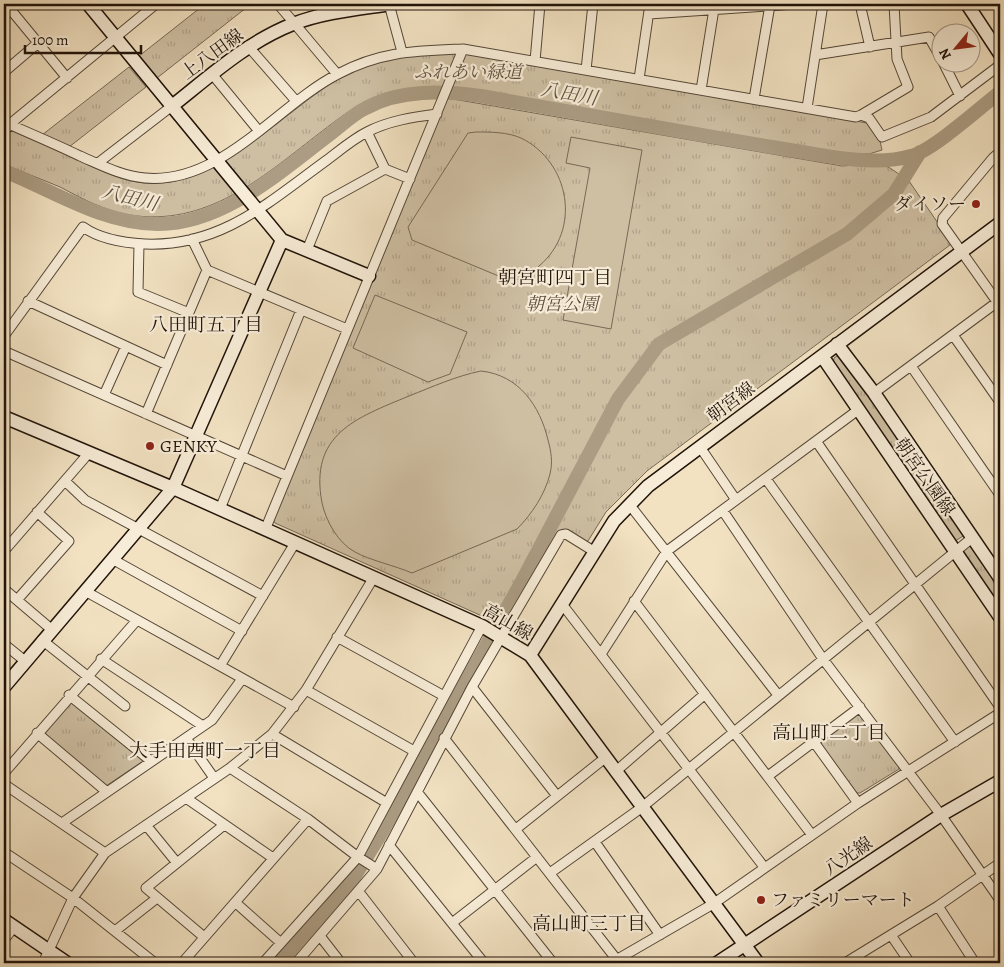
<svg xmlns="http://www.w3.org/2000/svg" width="1004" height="967" font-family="Alegreya,'Noto Serif JP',serif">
<defs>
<pattern id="park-tufts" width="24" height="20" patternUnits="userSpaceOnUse" patternTransform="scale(1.25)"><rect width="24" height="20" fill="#cebfa3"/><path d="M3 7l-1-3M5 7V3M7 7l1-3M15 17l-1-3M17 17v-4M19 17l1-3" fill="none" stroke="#b1a38b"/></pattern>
</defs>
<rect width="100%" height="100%" fill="#f2e2c2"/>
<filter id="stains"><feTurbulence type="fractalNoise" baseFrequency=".004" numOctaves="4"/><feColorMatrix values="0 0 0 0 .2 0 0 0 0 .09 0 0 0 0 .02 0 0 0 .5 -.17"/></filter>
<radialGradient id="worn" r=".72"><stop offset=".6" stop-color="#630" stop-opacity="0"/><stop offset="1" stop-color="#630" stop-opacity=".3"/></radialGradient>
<path fill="url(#park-tufts)" stroke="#776956" d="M 205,4 L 251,4 L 157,78 L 139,56 Z
M 429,53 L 466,54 L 867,123 L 880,141 L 882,150 L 869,154 L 832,153 L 458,89 C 432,89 405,89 379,96 C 358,103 338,119 321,132 C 266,174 212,224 137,216 C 108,213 85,200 60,187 C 41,179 22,172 4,164 L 4,125 C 29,137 55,149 80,160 C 98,169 117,179 137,182 C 210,195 279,115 338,79 C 365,63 398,57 429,53 Z
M 129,67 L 146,87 L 69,147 L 42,135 Z
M 447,98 L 842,166 L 880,163 L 890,168 L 909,181 L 951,242 L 950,245 L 647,471 L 606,512 L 588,541 L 585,542 L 562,529 L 505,624 L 502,625 L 275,523 L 273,519 Z
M 837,356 L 842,356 L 965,535 L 955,541 L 833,365 L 834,358 Z
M 969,541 L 1000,582 L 1000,611 L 959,548 Z
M 69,701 L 143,761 L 106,786 L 41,733 Z
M 858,714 L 862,714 L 899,766 L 899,769 L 860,793 L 857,793 L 821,744 L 822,741 Z"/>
<path fill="#cebfa3" stroke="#776956" d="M 476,132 C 491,132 507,132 521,138 C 570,162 582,230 539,266 C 533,271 525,278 516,280 C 512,280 506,278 501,277 L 412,240 L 408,227 L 468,133 Z
M 571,137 L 642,150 L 611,329 L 563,320 L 590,168 L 566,163 Z
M 375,295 L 467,332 L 450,374 L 428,382 L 353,348 Z
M 481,371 C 519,375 540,406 548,440 C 551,451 553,462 550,474 C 545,494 532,514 517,529 L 412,573 C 396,566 369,560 355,552 C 338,543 326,521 322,503 C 309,434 356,418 409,396 C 432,387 456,376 481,371 Z"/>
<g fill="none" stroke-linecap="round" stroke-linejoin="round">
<path stroke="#ab9c83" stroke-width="14" d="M 4,171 C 52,190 103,224 157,224 C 222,225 280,172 329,135 C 341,126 353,114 366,108 C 401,89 443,91 481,96 C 578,113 675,131 772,147 C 813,153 871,168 911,156 C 932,151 981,107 1000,92
M 279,963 L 351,882 L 379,837 L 521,583 L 618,399 L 659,344 L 847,234 L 894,194 L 920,152"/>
<g stroke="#544737" stroke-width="11">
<path id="street" d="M 6,4 L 67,78
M 278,4 L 337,74
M 389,4 L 402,52
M 860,4 L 870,47
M 649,14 L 795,4
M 248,46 L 296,101
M 815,55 L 929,37 L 942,60
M 535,61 L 540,4
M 943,62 L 960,96
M 586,70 L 593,4
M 4,72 L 38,43
M 212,74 L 258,130
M 639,79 L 650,4
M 701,90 L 714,9
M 754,99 L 770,5
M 807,108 L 823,4
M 861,115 L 908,87 L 897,59 L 894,4
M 4,122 C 29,133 55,144 80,156 C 101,165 122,176 145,178 C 221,185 276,106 338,74 C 381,51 416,51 463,49 L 856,117 L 861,115 L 869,118 L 882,137 L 931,117 L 1000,65
M 4,132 L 10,124 L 156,4
M 367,132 L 385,169 L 410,179
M 1000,152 L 993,158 L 943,218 L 942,224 L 1000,306
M 98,163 L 172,106
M 192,239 L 207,270 L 347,329
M 139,244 L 138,292 L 189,313
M 307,250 L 327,201 L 385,169
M 28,301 L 167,365
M 953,335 L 1000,402
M 4,336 L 83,227 C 100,239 125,243 145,244 C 221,247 269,202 327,160 C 339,151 353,139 367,132 C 388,121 413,117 437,114
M 4,351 L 287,476
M 911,366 L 1000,495
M 874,393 L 1000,300
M 104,395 L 126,346
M 146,414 L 207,270
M 816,441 L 1000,707
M 700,447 L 736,500
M 766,479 L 955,742
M 65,481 L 85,500 L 263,596
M 629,504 L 778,695
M 220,509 L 301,310
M 723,511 L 823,659 L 941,815 L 1000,900
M 265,530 L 463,49
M 4,551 L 88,454
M 112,559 L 242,631
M 4,589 L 51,629
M 85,591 L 294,707
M 17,600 L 69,541 L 37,512
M 634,601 L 812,835
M 562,604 L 764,867
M 337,637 L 444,696
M 42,640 L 125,706
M 4,644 L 25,661
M 601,654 L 667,551 L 858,410
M 101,659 L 203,726
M 220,666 L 295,543
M 472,687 L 557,796
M 306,690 L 414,751
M 69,695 L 151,761
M 37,733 L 107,792
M 272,734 L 387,803
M 186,738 L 214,778
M 444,738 L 617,960
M 814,742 L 858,803
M 230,768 L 308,819 L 358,857 L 377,869
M 615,772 L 705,694
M 4,773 L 137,620
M 768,776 L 860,707
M 4,784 L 105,853
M 418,793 L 553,963
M 186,798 L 273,858
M 62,823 L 212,720 L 242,679
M 146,825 L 177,863
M 516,829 L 605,758
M 595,842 L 660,935
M 389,845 L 484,963
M 4,852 L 73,898 L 155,963
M 550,873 L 641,808 L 972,538
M 359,892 L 414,963
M 236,903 L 281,943
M 938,906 L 975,963
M 452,923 L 537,857
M 115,931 L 157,898
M 891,935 L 910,963
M 320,936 L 341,963
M 204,937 L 146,888 L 224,825
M 4,940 L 14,927
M 43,963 L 73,898 L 105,853 L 230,768 L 272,734 L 306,690 L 374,577
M 182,963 L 308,819
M 263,963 L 358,857 L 482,626
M 296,963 L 377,869 L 472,687 L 561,535 L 566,534 L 595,552
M 611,963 L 713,904 L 858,803 L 1000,713
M 845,963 L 938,906 L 1000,863"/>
</g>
<g stroke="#201309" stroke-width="15">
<path id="secondary" d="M 88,4 L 282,240 L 369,276
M 967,4 L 1000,54
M 172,106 C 210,76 247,42 293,24 C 324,12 359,9 391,4
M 837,344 L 874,393 L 1000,578
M 822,356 L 1000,617
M 4,417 L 173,488 L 482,626 L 530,655 L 758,963
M 530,655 L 614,521 L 648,486 L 1000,223
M 4,687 L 173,488 L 282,240
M 4,920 L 67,963
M 717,963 L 941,815 L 1000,781"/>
</g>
<use href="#street" stroke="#f7ecd7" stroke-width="9"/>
<use href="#secondary" stroke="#f7ecd7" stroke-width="12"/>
</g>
<g fill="#8f2418" stroke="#f7ecd7" stroke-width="2">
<circle cx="976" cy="204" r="5"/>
<circle cx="150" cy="446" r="5"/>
<circle cx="761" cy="900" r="5"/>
</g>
<g text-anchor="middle" stroke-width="4.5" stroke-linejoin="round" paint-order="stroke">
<g font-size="18" fill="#201309" stroke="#f7ecd7">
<text transform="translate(212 54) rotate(-36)" y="6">上八田線</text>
<text transform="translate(731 402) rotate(-37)" y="6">朝宮線</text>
<text transform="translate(925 477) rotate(55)" y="6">朝宮公園線</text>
<text transform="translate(508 622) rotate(30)" y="6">高山線</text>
<text transform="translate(848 856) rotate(-34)" y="6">八光線</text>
</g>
<g font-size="18" font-style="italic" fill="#5d4f3f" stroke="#f7ecd7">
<text x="468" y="78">ふれあい緑道</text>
<text x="562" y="310">朝宮公園</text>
</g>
<g font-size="18" fill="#201309" stroke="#f7ecd7" text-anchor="start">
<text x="966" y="210" text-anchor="end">ダイソー</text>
<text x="160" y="452">GENKY</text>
<text x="771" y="906">ファミリーマート</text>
</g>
<g font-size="19" font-style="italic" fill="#5f5140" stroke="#f7ecd7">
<text transform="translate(569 93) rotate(10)" y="7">八田川</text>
<text transform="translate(130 197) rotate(14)" y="7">八田川</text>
</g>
<g font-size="19" fill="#201309" stroke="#f7ecd7">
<text x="555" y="284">朝宮町四丁目</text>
<text x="206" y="331">八田町五丁目</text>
<text x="829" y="739">高山町二丁目</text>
<text x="205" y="757">大手田酉町一丁目</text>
<text x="589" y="930">高山町三丁目</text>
</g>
</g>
<rect width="1004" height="967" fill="none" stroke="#f2e2c2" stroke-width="20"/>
<rect x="5" y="5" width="994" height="957" fill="none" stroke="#201309" stroke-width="2.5"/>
<rect x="10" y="10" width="984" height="947" fill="none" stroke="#201309"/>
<g transform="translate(956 48) rotate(241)"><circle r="24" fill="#f7ecd7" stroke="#a19585"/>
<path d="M0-4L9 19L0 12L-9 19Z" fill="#8f2418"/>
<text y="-8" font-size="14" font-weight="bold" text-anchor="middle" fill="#201309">N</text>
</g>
<path d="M25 45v8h116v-8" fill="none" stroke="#201309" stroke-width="2.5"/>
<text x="32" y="45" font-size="15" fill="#201309" stroke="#f7ecd7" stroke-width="4" paint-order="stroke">100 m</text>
<rect width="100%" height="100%" filter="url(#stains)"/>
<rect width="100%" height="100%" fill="url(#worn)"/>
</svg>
